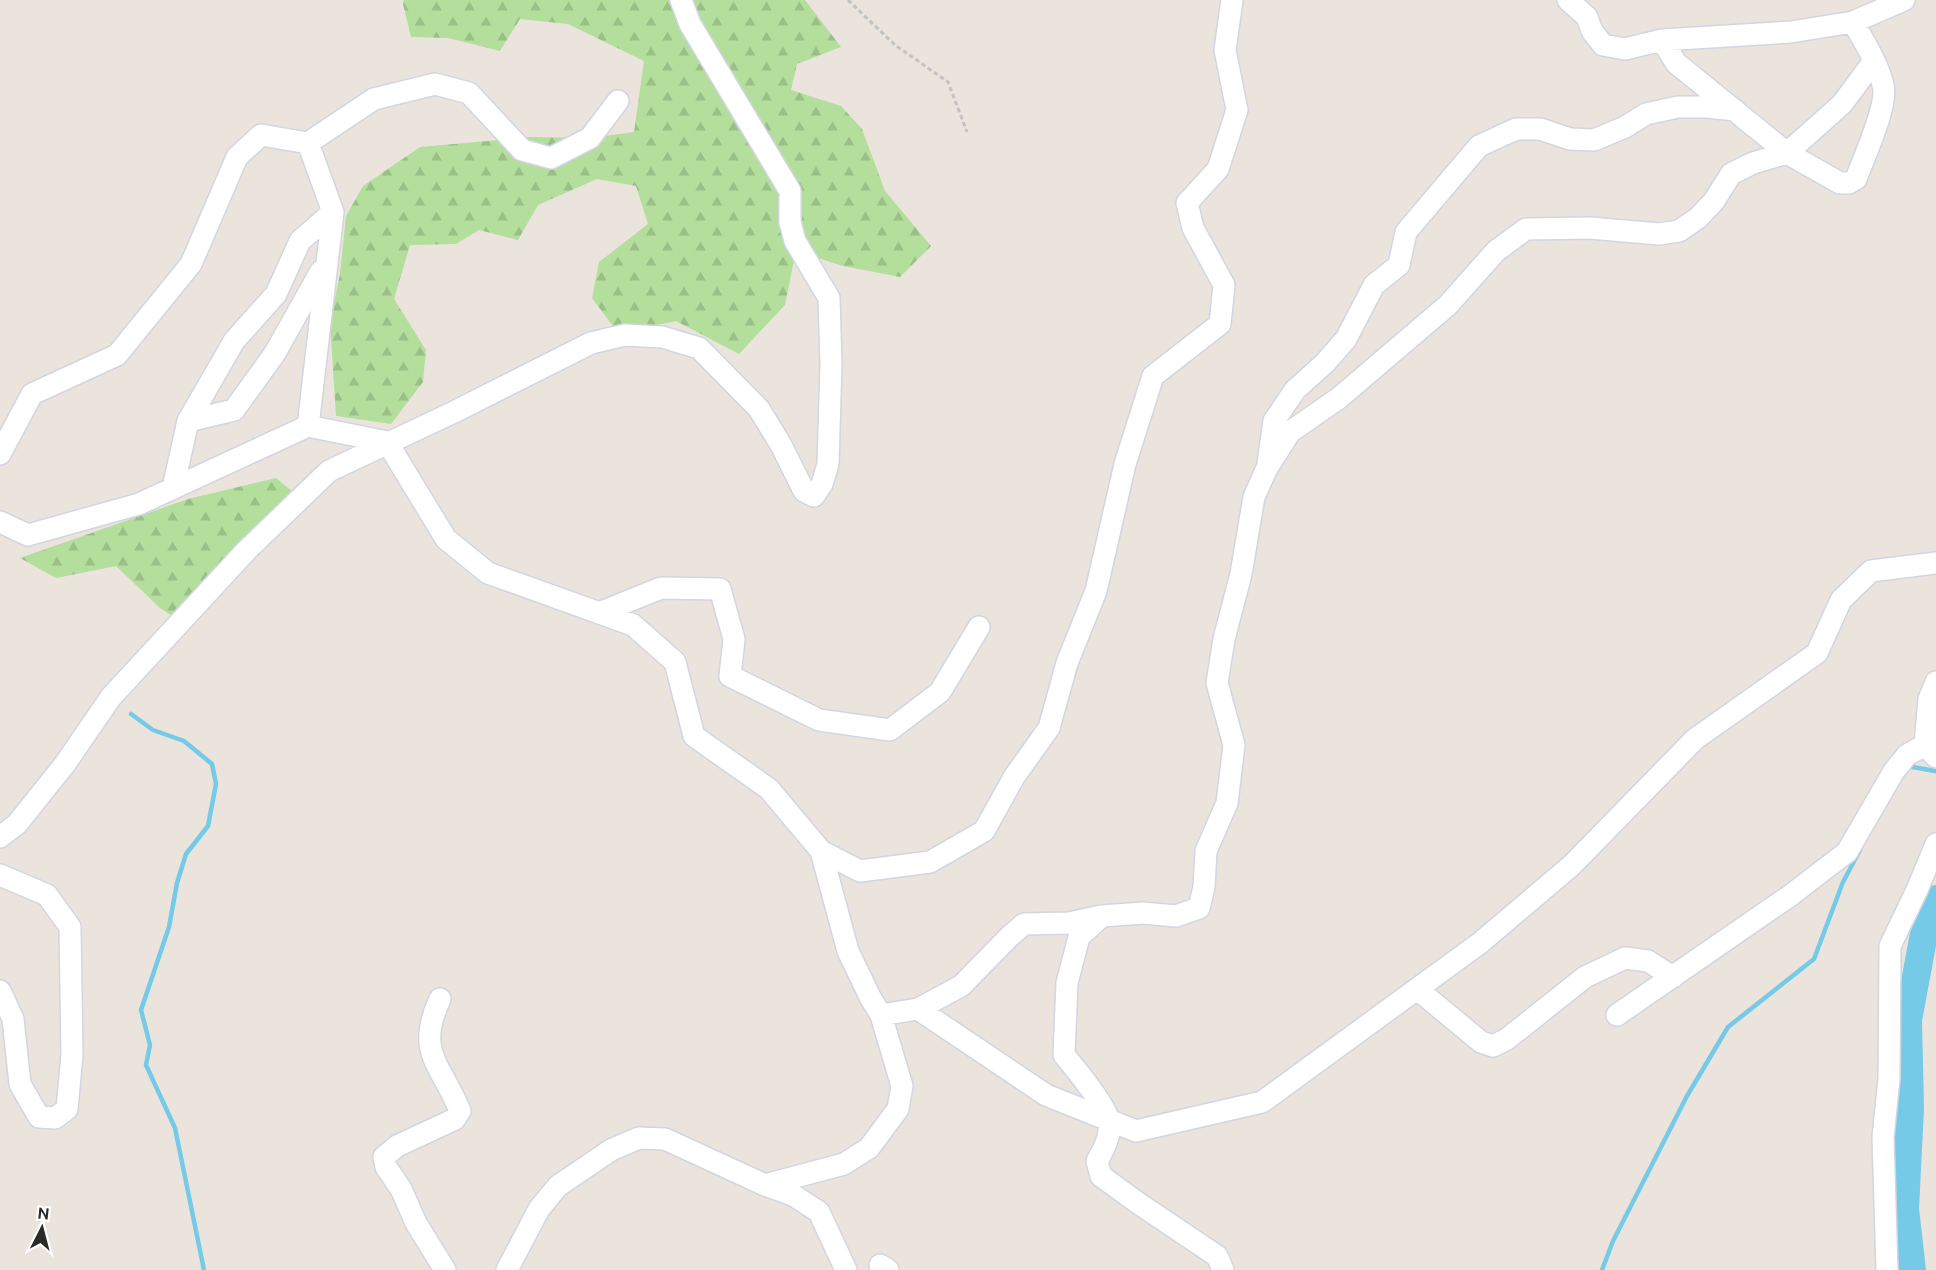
<svg xmlns="http://www.w3.org/2000/svg" width="1936" height="1270" font-family="Ubuntu,sans-serif">
<defs>
<pattern id="forest-firs" width="22" height="20" patternUnits="userSpaceOnUse" patternTransform="scale(1.5)"><rect width="22" height="20" fill="#b3de9c"/><path d="M5 1l3.5 6h-7zM16 11l3.5 6h-7z" fill="#9abf87"/></pattern>
</defs>
<rect width="100%" height="100%" fill="#ebe4dc"/>
<path fill="url(#forest-firs)" d="M 404,0 L 805,0 L 841,47 L 797,64 L 791,90 L 841,106 L 862,129 L 885,191 L 931,246 L 900,277 L 843,266 L 796,251 L 785,305 L 739,354 L 676,321 L 618,333 L 592,298 L 599,262 L 648,224 L 636,186 L 597,179 L 538,205 L 518,240 L 479,230 L 456,244 L 410,245 L 394,299 L 426,350 L 423,382 L 391,424 L 336,416 L 330,322 L 340,274 L 346,216 L 363,186 L 420,147 L 531,137 L 590,138 L 634,132 L 644,61 L 568,24 L 520,19 L 500,51 L 448,38 L 411,37 L 403,4 Z
M 276,478 L 310,506 L 180,621 L 160,608 L 116,566 L 56,578 L 20,558 L 188,499 Z"/>
<g fill="none" stroke-linecap="round" stroke-linejoin="round">
<path stroke="#75cae7" stroke-width="4.5" d="M 131,714 L 153,730 L 184,741 L 212,764 L 216,784 L 208,826 L 186,854 L 177,883 L 169,927 L 141,1010 L 150,1045 L 146,1065 L 175,1128 L 204,1270
M 1907,766 L 1935,771
M 1602,1270 L 1613,1241 L 1687,1096 L 1728,1027 L 1814,959 L 1843,882 L 1860,850"/>
<path stroke="#75cae7" stroke-width="28" d="M 1912,1270 L 1905,1209 L 1910,1108 L 1908,1020 L 1926,923 L 1936,899"/>
<g stroke="#d2d5e2" stroke-width="24">
<path id="minor" d="M 1568,0 L 1587,17 L 1592,31 L 1603,45 L 1625,49 L 1662,40 L 1791,32 L 1853,22 C 1864,42 1878,63 1883,85 C 1889,104 1863,159 1856,179 L 1849,183 L 1840,183 L 1787,153 L 1676,63 L 1662,40
M 1853,22 L 1904,0
M 308,143 L 374,99 L 435,84 L 469,93 L 522,150 L 551,158 L 590,138 L 618,101
M 188,421 L 234,410 L 275,353 L 321,271
M 0,454 L 32,394 L 117,355 L 191,264 L 237,157 L 261,135 L 308,143 L 333,212 L 308,426
M 1268,463 L 1274,421 L 1295,390 L 1325,363 L 1346,339 L 1374,285 L 1399,265 L 1406,232 L 1479,146 L 1516,129 L 1540,129 L 1570,139 L 1594,140 L 1625,127 L 1646,114 L 1678,107 L 1707,107 L 1735,110
M 173,488 L 188,421 L 234,341 L 276,294 L 300,241 L 333,212
M 0,522 L 28,535 L 139,504 L 308,426 L 387,442 L 446,539 L 488,573 L 633,625 L 675,662 L 694,736 L 769,789 L 821,851 L 860,871 L 930,862 L 984,831 L 1014,777 L 1049,728 L 1067,663 L 1096,591 L 1125,464 L 1153,376 L 1220,324 L 1224,285 L 1193,228 L 1187,203 L 1218,169 L 1237,110 L 1225,50 L 1232,0
M 599,613 L 661,588 L 720,589 L 734,639 L 730,676 L 819,720 L 890,730 L 940,692 L 979,627
M 1936,682 L 1929,699 L 1925,745 L 1936,757
M 0,837 L 17,824 L 65,764 L 111,697 L 246,551 L 329,471 L 454,412 L 591,343 L 625,335 L 662,337 L 699,348 L 759,409 L 781,445 L 804,491 L 814,496 L 822,484 L 828,464 L 831,364 L 829,298 L 795,241 L 790,222 L 790,191 L 690,24 L 681,0
M 821,851 L 848,951 L 870,997 L 881,1015 L 918,1009 L 961,986 L 1009,937 L 1024,924 L 1069,923 L 1101,916
M 0,875 L 47,895 L 70,927 L 72,1055 L 67,1109 L 55,1118 L 39,1117 L 20,1084 L 13,1019 L 0,991
M 1417,989 L 1481,1042 L 1493,1046 L 1507,1039 L 1585,977 L 1625,958 L 1648,961 L 1673,977
M 440,999 C 415,1052 441,1064 460,1111 L 455,1119 L 397,1146 L 384,1157 L 386,1167 L 401,1189 L 416,1223 L 445,1270
M 918,1009 L 1046,1095 L 1136,1131 L 1262,1102 L 1480,943 L 1572,865 L 1695,739 L 1817,653 L 1841,600 L 1871,571 L 1936,563
M 1617,1015 L 1791,895 L 1847,852 L 1894,771 L 1907,755 L 1925,745
M 765,1185 L 844,1164 L 869,1148 L 898,1109 L 902,1086 L 881,1015
M 880,1265 L 888,1270
M 507,1270 L 539,1209 L 558,1186 L 611,1150 L 639,1138 L 665,1139 L 765,1185 L 793,1195 L 819,1212 L 846,1270
M 1223,1270 L 1217,1256 L 1138,1203 L 1101,1176 L 1097,1161 C 1104,1149 1111,1136 1109,1121 C 1106,1106 1075,1068 1064,1055 L 1067,983 L 1079,937 L 1102,916 L 1143,913 L 1176,916 L 1199,908 L 1204,887 L 1206,851 L 1227,803 L 1234,745 L 1217,683 L 1224,639 L 1241,574 L 1254,497 L 1267,468 L 1290,432 L 1339,398 L 1448,305 L 1496,251 L 1526,229 L 1590,228 L 1659,234 L 1679,231 L 1698,218 L 1714,201 L 1731,174 L 1753,163 L 1787,153 L 1842,104 L 1874,61
M 1887,1270 L 1883,1137 L 1889,1079 L 1890,946 L 1917,890 L 1936,844"/>
</g>
<path stroke="#c3c3c3" stroke-width="3" stroke-dasharray="4.5 3" stroke-linecap="butt" d="M 848,0 L 895,45 L 948,82 L 967,132"/>
<use href="#minor" stroke="#fff" stroke-width="21"/>
</g>
<g transform="translate(42 1228) rotate(6)" stroke="#ffffff" stroke-width="4.5" paint-order="stroke">
<path d="M0-4.5L10 22L0 15L-10 22Z" fill="#2a2a2a"/>
<text y="-9" font-size="16" font-weight="bold" text-anchor="middle" fill="#2a2a2a">N</text>
</g>
</svg>
